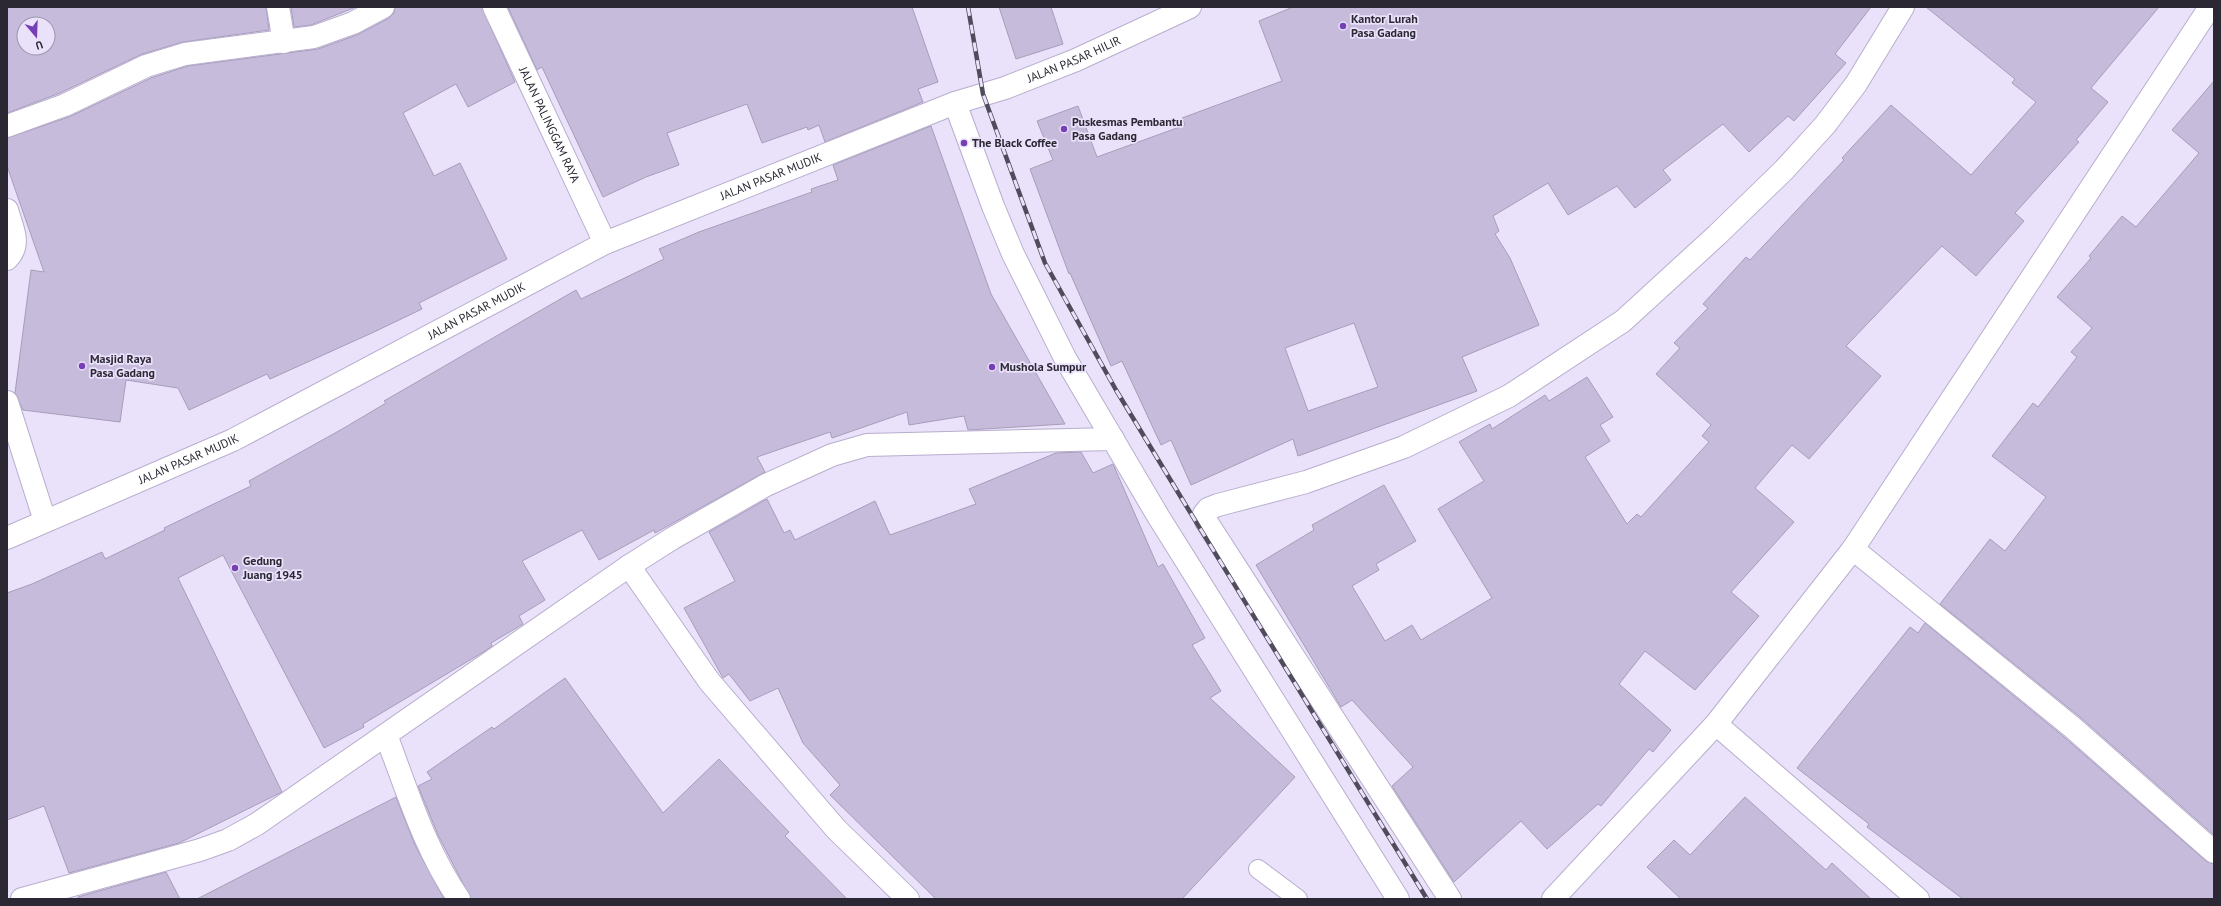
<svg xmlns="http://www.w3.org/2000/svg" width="2221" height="906" font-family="'PT Sans',sans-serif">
<rect width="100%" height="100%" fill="#eae1fb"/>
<path fill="#c6bbdb" stroke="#a79dbb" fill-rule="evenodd" d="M 7,7 L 266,7 L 269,30 L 183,42 L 142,54 L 60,93 L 7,113 ZM 24,24 L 48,24 L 48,48 L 24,48 Z
M 291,7 L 356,7 L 311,25 L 294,27 Z
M 395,7 L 482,7 L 515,82 L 468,107 L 456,84 L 403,113 L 434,176 L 460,163 L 507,259 L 419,303 L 422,309 L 374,332 L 270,379 L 267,374 L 189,410 L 178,388 L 126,380 L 120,422 L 23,410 L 15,393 L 31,270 L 44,272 L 7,166 L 7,138 L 69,117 L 151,78 L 188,66 L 318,49 L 357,35 L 389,18 L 394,13 Z
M 508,7 L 912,7 L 938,82 L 918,89 L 923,102 L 825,142 L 819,125 L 808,130 L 807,127 L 762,143 L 747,104 L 667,133 L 679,165 L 646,177 L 603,197 L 542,67 L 537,70 Z
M 999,7 L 1051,7 L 1063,44 L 1016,59 Z
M 1293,7 L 1871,7 L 1835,54 L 1846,63 L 1794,121 L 1788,116 L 1749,152 L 1723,124 L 1663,170 L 1671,180 L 1635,208 L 1617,186 L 1568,215 L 1548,183 L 1493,216 L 1499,231 L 1495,234 L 1510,258 L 1539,325 L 1462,357 L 1477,391 L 1298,456 L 1293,439 L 1191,485 L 1171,440 L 1161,445 L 1122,361 L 1111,366 L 1070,273 L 1069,274 L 1030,169 L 1053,160 L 1037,121 L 1078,106 L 1097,157 L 1185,125 L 1182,118 L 1282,81 L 1259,21 ZM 1354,323 L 1378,387 L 1308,411 L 1285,348 Z
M 1926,7 L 2159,7 L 2091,88 L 2108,102 L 2076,140 L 2079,142 L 2015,213 L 2024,221 L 1976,276 L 1942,246 L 1846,346 L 1881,376 L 1809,459 L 1792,445 L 1755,488 L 1794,522 L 1731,592 L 1759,616 L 1695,690 L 1645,651 L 1619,684 L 1671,730 L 1653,752 L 1649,749 L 1601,806 L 1598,804 L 1547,849 L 1521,821 L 1454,882 L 1392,786 L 1413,767 L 1352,700 L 1341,707 L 1256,565 L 1314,530 L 1312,525 L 1384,485 L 1416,541 L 1376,564 L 1379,570 L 1352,586 L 1385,641 L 1412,625 L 1421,640 L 1492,598 L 1438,509 L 1484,481 L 1459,442 L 1490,424 L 1492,429 L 1545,395 L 1549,401 L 1587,377 L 1613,417 L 1600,425 L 1610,441 L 1585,457 L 1627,524 L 1637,514 L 1641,517 L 1709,442 L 1702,436 L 1711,425 L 1656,374 L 1680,348 L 1674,343 L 1708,308 L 1703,304 L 1746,257 L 1750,260 L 1844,160 L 1842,158 L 1891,105 L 1971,175 L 2036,102 L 2012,83 L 2015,79 Z
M 2214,81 L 2214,835 L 2080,717 L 1940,604 L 1990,539 L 2005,551 L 2046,497 L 1992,456 L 2033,403 L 2038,407 L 2077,357 L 2071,352 L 2092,328 L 2057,297 L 2091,258 L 2089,256 L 2122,216 L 2136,227 L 2199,153 L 2172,130 Z
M 931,126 L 991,294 L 1065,424 L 968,430 L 964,416 L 909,425 L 907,412 L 832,438 L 830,432 L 757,457 L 765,472 L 655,533 L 654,530 L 599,560 L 582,530 L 522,561 L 545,600 L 519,616 L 523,624 L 491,643 L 492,646 L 485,651 L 363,724 L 364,727 L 324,748 L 223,555 L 178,578 L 282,792 L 179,843 L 69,873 L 44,806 L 7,820 L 7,593 L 32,584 L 102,552 L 105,559 L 165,530 L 164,528 L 251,486 L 249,481 L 344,428 L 386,403 L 384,401 L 576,290 L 581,299 L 664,259 L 659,249 L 699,232 L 812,192 L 811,189 L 838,180 L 833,165 Z
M 1081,452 L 1093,473 L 1113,464 L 1158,567 L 1163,564 L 1205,638 L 1192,645 L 1221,691 L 1210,698 L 1295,777 L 1182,899 L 936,899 L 830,795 L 840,785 L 803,743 L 778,688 L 750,701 L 729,674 L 723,678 L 684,608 L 735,581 L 709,532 L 767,499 L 784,533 L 790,530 L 795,540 L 875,501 L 890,535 L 976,504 L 969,489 L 1056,453 Z
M 1925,623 L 2064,737 L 2206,861 L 2214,864 L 2214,899 L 1963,899 L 1867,827 L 1869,824 L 1797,768 L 1910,627 L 1918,633 Z
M 565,678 L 663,813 L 719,759 L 789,832 L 785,836 L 847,899 L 471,899 L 438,835 L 418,786 L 432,779 L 427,772 L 492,727 L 494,729 Z
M 396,797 L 415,845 L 444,899 L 197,899 Z
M 1745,797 L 1826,870 L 1832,863 L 1871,899 L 1681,899 L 1647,867 L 1674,840 L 1690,855 Z
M 166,872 L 180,899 L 78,899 L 78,897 Z"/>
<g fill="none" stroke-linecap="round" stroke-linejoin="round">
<g stroke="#b8aecd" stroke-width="20">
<path id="lane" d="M 1258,869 L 1298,899"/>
</g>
<g stroke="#b8aecd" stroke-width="24">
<g id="street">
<path d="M 278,7 L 284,42"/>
<path id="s1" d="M 494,7 L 605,243"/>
<path d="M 955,103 L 993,206 L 1013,254 L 1065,358 L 1158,516 L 1398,899"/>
<path d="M 7,126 L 65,105 L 146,66 L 185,54 L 314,37 L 353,23 L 383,7"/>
<path d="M 7,210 C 12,228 22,244 7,259"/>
<path d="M 7,402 L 45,521"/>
<path d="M 1853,549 L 2072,727 L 2214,852"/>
<path d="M 629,566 L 709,681 L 836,829 L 908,899"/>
<path d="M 1716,724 L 1918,899"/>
<path d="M 386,735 C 407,790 425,850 459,899"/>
<path d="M 22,899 L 200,850 L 228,840 L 257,824 L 629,566 L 673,538 L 766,485 L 832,455 L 867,445 L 1113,439"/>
<path d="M 1450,899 L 1206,521 L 1204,514 L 1208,509 L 1218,505 L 1306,482 L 1404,447 L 1509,396 L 1623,321 L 1717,235 L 1784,170 L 1825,125 L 1856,84 L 1903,7"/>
</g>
</g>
<g stroke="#b8aecd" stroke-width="24">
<g id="secondary">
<path id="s2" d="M 7,538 L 233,440 L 605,243 L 955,103 L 1005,88 L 1076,60 L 1190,7"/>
<path d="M 1553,899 L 1716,724 L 1853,549 L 2210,7"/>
</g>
</g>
<use href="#lane" stroke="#fff" stroke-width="18"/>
<use href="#street" stroke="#fff" stroke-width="22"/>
<use href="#secondary" stroke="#fff" stroke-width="22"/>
<g stroke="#514c5b" stroke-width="4.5">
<path id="rail" d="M 968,7 L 983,94 L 1045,263 L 1116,390 L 1182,499 L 1427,899"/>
</g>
<use href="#rail" stroke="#eae1fb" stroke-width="3" stroke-dasharray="9" stroke-linecap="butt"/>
</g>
<g fill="#763fb6" stroke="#eae1fb" stroke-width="1.5">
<circle cx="1343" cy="26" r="4"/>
<circle cx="1064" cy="129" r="4"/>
<circle cx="964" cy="143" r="4"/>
<circle cx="82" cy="366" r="4"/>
<circle cx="992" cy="367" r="4"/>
<circle cx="235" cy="568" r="4"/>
</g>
<g text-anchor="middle" stroke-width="3.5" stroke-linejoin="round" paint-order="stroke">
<g font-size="12" font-weight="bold" fill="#2b2733" stroke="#eae1fb" text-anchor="start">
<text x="1351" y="23">Kantor Lurah<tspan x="1351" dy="14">Pasa Gadang</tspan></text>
<text x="1072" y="126">Puskesmas Pembantu<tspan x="1072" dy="14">Pasa Gadang</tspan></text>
<text x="972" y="147">The Black Coffee</text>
<text x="90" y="363">Masjid Raya<tspan x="90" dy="14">Pasa Gadang</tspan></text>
<text x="1000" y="371">Mushola Sumpur</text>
<text x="243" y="565">Gedung<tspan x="243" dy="14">Juang 1945</tspan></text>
</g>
<g font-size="12" fill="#2b2733" stroke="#eae1fb">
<text dy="4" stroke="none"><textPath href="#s2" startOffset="1171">JALAN PASAR HILIR</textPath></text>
<text dy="4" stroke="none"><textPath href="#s1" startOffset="130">JALAN PALINGGAM RAYA</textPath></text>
<text dy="4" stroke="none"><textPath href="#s2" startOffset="846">JALAN PASAR MUDIK</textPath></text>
<text dy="4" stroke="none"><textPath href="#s2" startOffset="522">JALAN PASAR MUDIK</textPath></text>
<text dy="4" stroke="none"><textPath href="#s2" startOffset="198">JALAN PASAR MUDIK</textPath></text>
</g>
</g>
<rect width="2221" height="906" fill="none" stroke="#2b2733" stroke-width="16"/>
<g transform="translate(36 36) rotate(161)"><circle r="19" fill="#eae1fb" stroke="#9e97ab"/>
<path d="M0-3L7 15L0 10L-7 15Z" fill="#763fb6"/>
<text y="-6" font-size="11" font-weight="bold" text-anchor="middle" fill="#2b2733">U</text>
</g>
</svg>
